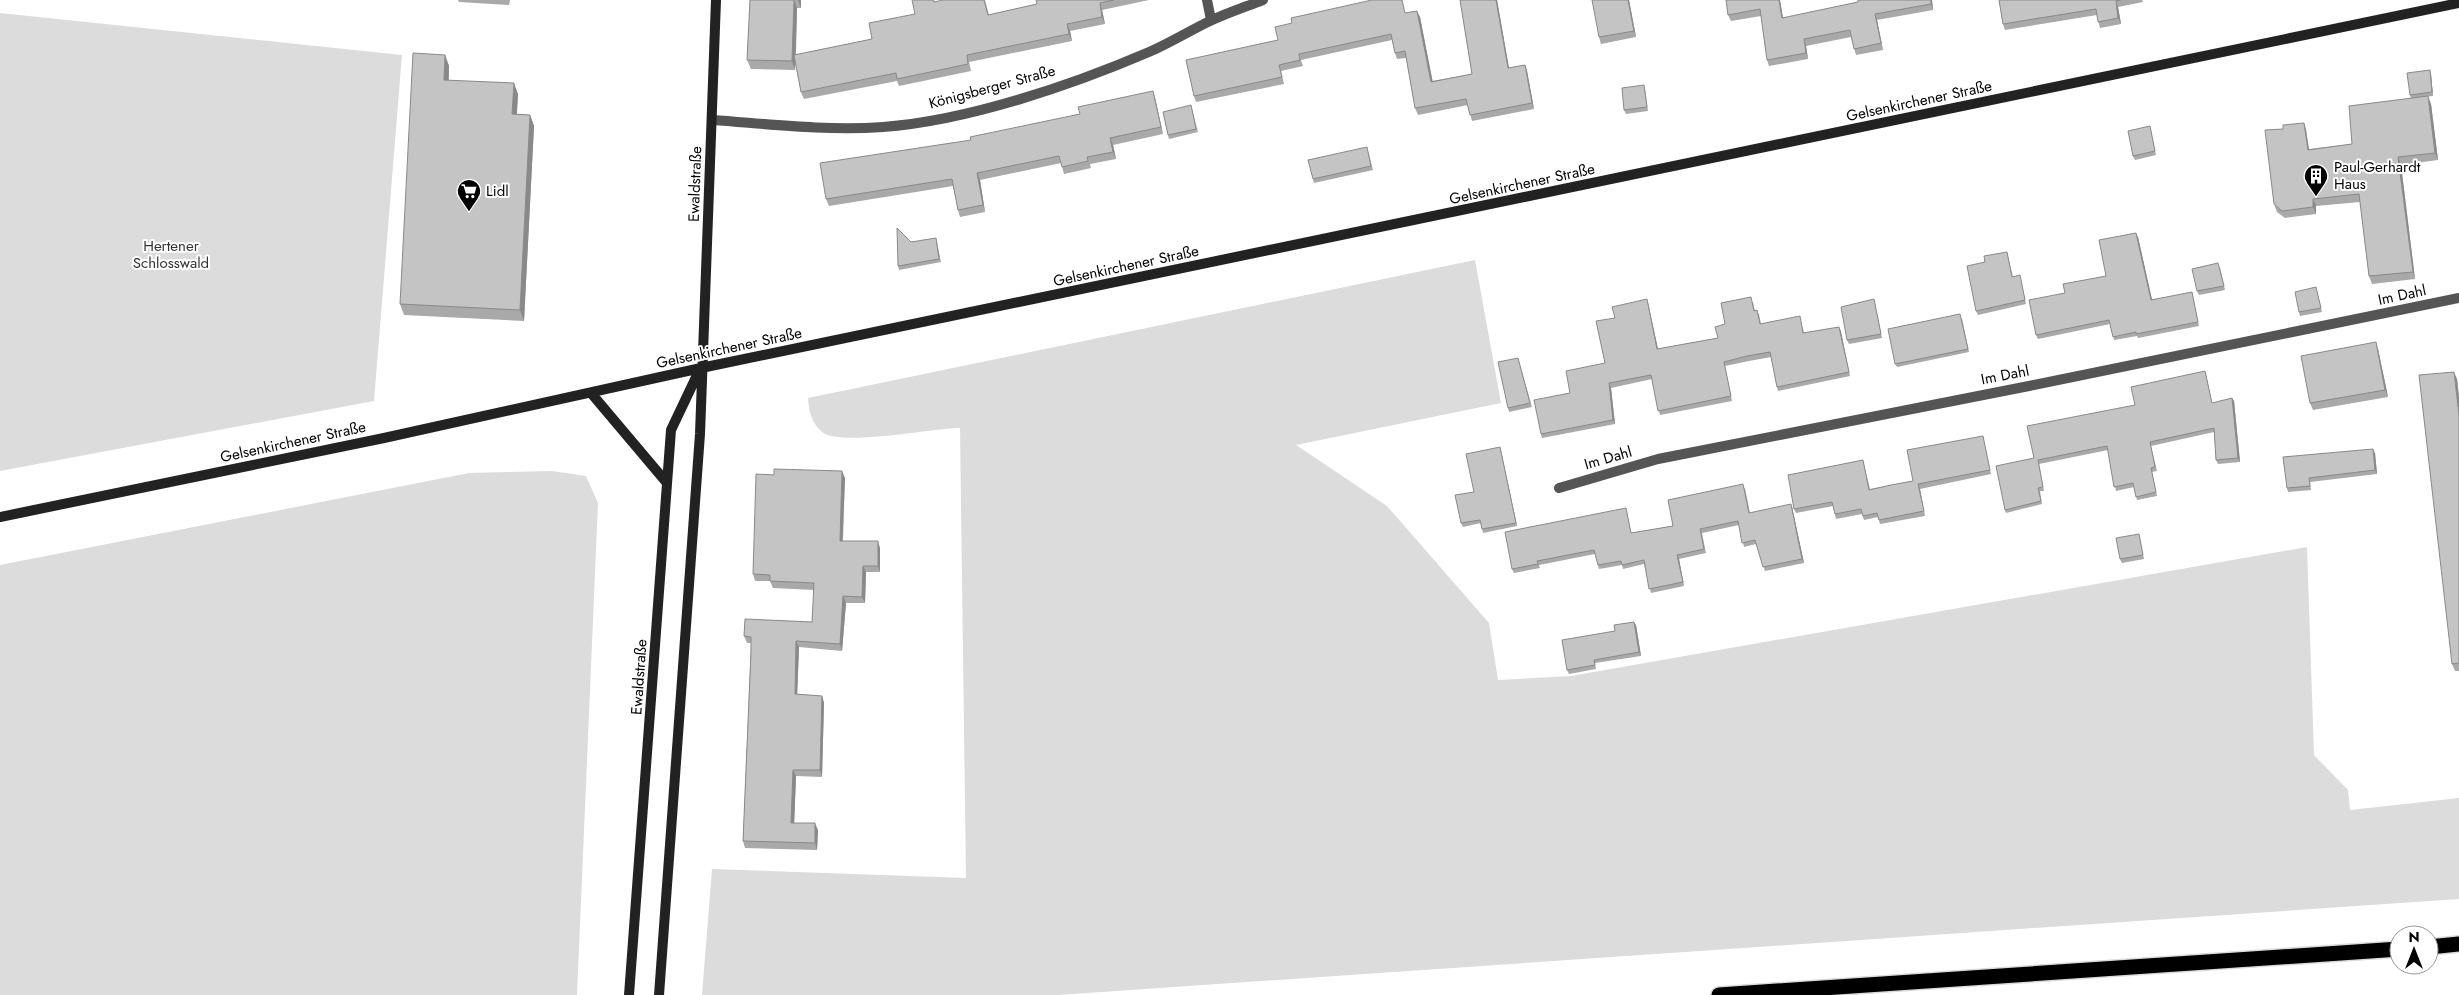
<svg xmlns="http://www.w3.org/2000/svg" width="2459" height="995" font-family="Jost,sans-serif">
<rect width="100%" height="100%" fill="#fff"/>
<path fill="#dcdcdc" d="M 0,13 L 402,55 L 374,401 L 0,471 Z
M 1475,260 L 1501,403 L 1296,445 L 1387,506 L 1489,623 L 1498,680 L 1571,676 L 2307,547 L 2314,755 L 2348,790 L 2350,810 L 2459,798 L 2459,899 L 1058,995 L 702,995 L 712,869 L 966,878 L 960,428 C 933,428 841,447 822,432 C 811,422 809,412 808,398 Z
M 552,471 L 586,476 L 598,503 L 577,995 L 0,995 L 0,565 L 469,473 Z"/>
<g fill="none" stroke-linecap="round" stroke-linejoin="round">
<g stroke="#dbdbdb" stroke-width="18">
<path id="motorway" d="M 2429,947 L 2459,944
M 1719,995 L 2399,949"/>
</g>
<path stroke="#555" stroke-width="10" d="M 1207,0 L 1211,20
M 713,120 C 769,124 826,131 883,127 C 967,121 1072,85 1149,52 C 1170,43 1189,31 1210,21 C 1227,13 1245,7 1263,0
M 1559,488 L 1658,459 L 2029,386 L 2459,298"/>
<path stroke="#222" stroke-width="10" d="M 591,393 L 667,483
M 0,517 L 384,438 L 701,368 L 2459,3
M 629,995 L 671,430 L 699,371
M 659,995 L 700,434 L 716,0"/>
<use href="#motorway" stroke="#000" stroke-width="15"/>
</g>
<path fill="#a9a9a9" d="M 458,0 L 510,0 L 509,5 L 459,2 Z
M 750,0 L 801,0 L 801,8 L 797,8 L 796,55 L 872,39 L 915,14 L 934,0 L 935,2 L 985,0 L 989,15 L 1037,4 L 1036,0 L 1149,0 L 1102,10 L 1105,24 L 1070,31 L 1072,41 L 969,62 L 971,71 L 899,86 L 897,81 L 804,99 L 801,92 L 795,62 L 795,70 L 751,69 L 747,60 Z
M 1460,0 L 1497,0 L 1509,68 L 1525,65 L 1527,71 L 1534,109 L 1472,121 L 1468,105 L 1418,115 L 1415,108 L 1406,58 L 1397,59 L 1395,53 L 1392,40 L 1301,60 L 1303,66 L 1281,71 L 1284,84 L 1196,102 L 1194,96 L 1186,60 L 1406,13 L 1420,17 L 1432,81 L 1472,74 Z
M 1629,0 L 1636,37 L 1601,44 L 1599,37 Z
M 1726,0 L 1780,0 L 1783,18 L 1858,2 L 1858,0 L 1932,0 L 1933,10 L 1877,20 L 1883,50 L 1856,55 L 1851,37 L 1806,46 L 1808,59 L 1769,66 L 1767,60 L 1761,16 L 1731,21 L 1728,15 Z
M 1999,0 L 2142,0 L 2143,2 L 2118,7 L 2121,24 L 2100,28 L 2097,15 L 2005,30 L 2003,24 Z
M 445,55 L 449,66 L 449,80 L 518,94 L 517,114 L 530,115 L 534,126 L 524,321 L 404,315 L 400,304 Z
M 2431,74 L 2433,96 L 2413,98 L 2431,104 L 2438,160 L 2401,165 L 2415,279 L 2372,284 L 2369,276 L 2360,202 L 2316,206 L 2316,214 L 2285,218 L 2277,212 L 2274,204 L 2283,129 L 2304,123 L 2306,130 L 2309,149 L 2352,144 L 2411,98 L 2410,95 Z
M 1645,89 L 1648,111 L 1626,114 L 1624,110 Z
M 1153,91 L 1155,98 L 1163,134 L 1113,145 L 1116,159 L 1090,164 L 1091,168 L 1064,174 L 1061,163 L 980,180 L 985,212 L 960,217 L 958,210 L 953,186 L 829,206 L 826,199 L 1080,114 Z
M 1192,109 L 1198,132 L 1169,139 L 1168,135 Z
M 2150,126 L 2156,155 L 2135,160 L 2133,156 Z
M 1368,151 L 1373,170 L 1314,183 L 1313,179 Z
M 2138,237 L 2152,300 L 2192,292 L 2199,326 L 2138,338 L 2137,336 L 2114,340 L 2110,324 L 2038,339 L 2036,335 L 2065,293 L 2106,276 Z
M 911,242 L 937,242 L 941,262 L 899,270 L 898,266 Z
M 2007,252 L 2013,277 L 2020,275 L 2026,304 L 1978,315 L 1976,311 L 1985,262 Z
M 2220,267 L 2225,290 L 2199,295 L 2197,291 Z
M 2316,287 L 2322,312 L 2300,316 L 2299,312 Z
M 1753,302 L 1755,311 L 1759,314 L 1761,324 L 1801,321 L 1804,333 L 1839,327 L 1850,376 L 1778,391 L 1771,357 L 1749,361 L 1725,366 L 1732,401 L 1660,415 L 1652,379 L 1611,388 L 1615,424 L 1542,438 L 1541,434 L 1570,393 L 1605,363 L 1615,318 L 1648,303 L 1658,349 L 1718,338 L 1725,324 Z
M 1875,303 L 1882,338 L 1849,344 L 1847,340 Z
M 1962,318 L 1969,352 L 1897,367 L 1895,364 Z
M 2378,349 L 2388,397 L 2313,410 L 2310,403 Z
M 1518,358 L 1532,407 L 1509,412 L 1508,408 Z
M 2206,374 L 2212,403 L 2232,398 L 2234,401 L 2240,462 L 2218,464 L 2216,460 L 2214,432 L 2151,446 L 2157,471 L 2152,472 L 2157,496 L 2137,500 L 2134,487 L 2116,491 L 2108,450 L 2039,464 L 2044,491 L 2040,491 L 2042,504 L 2006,513 L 2005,510 L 2034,458 L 2135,405 Z
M 2457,379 L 2459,398 L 2459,671 L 2455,671 L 2452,664 Z
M 1983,436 L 1991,474 L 1920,489 L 1925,516 L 1880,524 L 1878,517 L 1864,520 L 1862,514 L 1836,519 L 1833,506 L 1796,513 L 1794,509 L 1863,460 L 1870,489 L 1913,481 Z
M 1501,451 L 1517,526 L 1483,533 L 1481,523 L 1463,527 L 1461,523 L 1474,492 Z
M 2375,453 L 2377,474 L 2310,482 L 2311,490 L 2288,492 L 2287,488 L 2283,457 Z
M 845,478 L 843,541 L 880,548 L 880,572 L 866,572 L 865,603 L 846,603 L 842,651 L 799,647 L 797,694 L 822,696 L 824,703 L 822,777 L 796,776 L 794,823 L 818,830 L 817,850 L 745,848 L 743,841 L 751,643 L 747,643 L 744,636 L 812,622 L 814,590 L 773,588 L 770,581 L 755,581 L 753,574 Z
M 1745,488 L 1750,513 L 1792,507 L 1804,563 L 1765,571 L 1756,544 L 1744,547 L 1739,525 L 1702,533 L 1706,553 L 1679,559 L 1684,586 L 1651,593 L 1644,564 L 1623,569 L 1622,565 L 1599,569 L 1595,554 L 1539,565 L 1540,568 L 1514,573 L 1512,569 L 1627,512 L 1631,533 L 1673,526 Z
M 2139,534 L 2144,559 L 2122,563 L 2120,559 Z
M 1636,625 L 1641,656 L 1595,663 L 1596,669 L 1569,674 L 1567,670 L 1615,631 Z"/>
<path fill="#898989" d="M 794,0 L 797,8 L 795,70 L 792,61 Z
M 798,0 L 801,0 L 801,8 Z
M 1496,0 L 1497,0 L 1510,74 L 1508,68 Z
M 1628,0 L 1629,0 L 1636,37 L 1634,31 Z
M 1779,0 L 1780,0 L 1784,24 L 1782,18 Z
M 1931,0 L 1932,0 L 1933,10 L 1931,4 Z
M 2116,1 L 2118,7 L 2121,24 L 2118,18 Z
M 1100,3 L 1102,10 L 1105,24 L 1102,17 Z
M 1417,11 L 1420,17 L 1434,88 L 1431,82 Z
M 1875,14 L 1877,20 L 1883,50 L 1881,43 Z
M 1067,24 L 1070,31 L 1072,41 L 1069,34 Z
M 1804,39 L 1806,46 L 1808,59 L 1806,53 Z
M 445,55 L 449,66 L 448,91 L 444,80 Z
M 1525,65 L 1527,71 L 1534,109 L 1532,103 Z
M 2430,70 L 2431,74 L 2433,96 L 2432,92 Z
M 514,83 L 518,94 L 516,125 L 512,114 Z
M 1153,91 L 1155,98 L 1163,134 L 1161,127 Z
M 2428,96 L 2431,104 L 2438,160 L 2435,153 Z
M 530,115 L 534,126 L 524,321 L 520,310 Z
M 2304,123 L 2306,130 L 2310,157 L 2308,150 Z
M 1110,138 L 1113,145 L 1116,159 L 1113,152 Z
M 2398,157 L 2401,165 L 2415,279 L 2413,272 Z
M 977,173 L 980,180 L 985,212 L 983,205 Z
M 2313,199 L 2316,206 L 2316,214 L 2313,207 Z
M 2136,233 L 2138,237 L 2153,304 L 2151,300 Z
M 1647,299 L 1648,303 L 1659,354 L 1657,349 Z
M 1839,327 L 1841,331 L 1850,376 L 1849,372 Z
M 2376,342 L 2378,349 L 2388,397 L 2385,390 Z
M 2454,372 L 2457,379 L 2459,398 L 2459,415 Z
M 1609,383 L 1611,388 L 1615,424 L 1613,420 Z
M 2232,398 L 2234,401 L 2240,462 L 2238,458 Z
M 1500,447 L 1501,451 L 1517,526 L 1516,523 Z
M 2373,449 L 2375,453 L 2377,474 L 2375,470 Z
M 842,471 L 845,478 L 842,548 L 840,541 Z
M 1918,484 L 1920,489 L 1925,516 L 1924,511 Z
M 1791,504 L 1792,507 L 1804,563 L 1802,559 Z
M 878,541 L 880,548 L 880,572 L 878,566 Z
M 1677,555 L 1679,559 L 1684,586 L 1683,582 Z
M 863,566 L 866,572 L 865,603 L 862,597 Z
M 843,596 L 846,603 L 842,651 L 840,644 Z
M 1634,622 L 1636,625 L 1641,656 L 1639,652 Z
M 796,641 L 799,647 L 797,701 L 795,694 Z
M 822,696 L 824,703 L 822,777 L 820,770 Z
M 793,770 L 796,776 L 794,829 L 791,823 Z
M 815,823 L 818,830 L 817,850 L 815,843 Z"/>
<path fill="#c4c4c4" stroke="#898989" d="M 750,0 L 794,0 L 792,61 L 747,60 Z
M 912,0 L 933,0 L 934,2 L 943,0 L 984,0 L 988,15 L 1037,4 L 1036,0 L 1114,0 L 1100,3 L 1102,17 L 1067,24 L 1069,34 L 967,55 L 968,64 L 897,79 L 896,73 L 801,92 L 794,55 L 872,39 L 869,23 L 915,14 Z
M 1372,0 L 1402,0 L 1405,13 L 1417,11 L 1431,82 L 1472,74 L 1460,0 L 1496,0 L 1508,68 L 1525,65 L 1532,103 L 1470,115 L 1466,99 L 1415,108 L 1405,51 L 1395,53 L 1391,34 L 1299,54 L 1300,60 L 1279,65 L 1282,77 L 1194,96 L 1186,60 L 1278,40 L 1275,27 L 1292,23 L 1291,18 Z
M 1592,0 L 1628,0 L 1634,31 L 1599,37 Z
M 1726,0 L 1779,0 L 1782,18 L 1858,2 L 1858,0 L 1931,0 L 1931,4 L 1875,14 L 1881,43 L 1854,49 L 1850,30 L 1804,39 L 1806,53 L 1767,60 L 1760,9 L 1728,15 Z
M 1999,0 L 2121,0 L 2116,1 L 2118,18 L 2098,22 L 2096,9 L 2003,24 Z
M 413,53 L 445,55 L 444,80 L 514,83 L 512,114 L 530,115 L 520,310 L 400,304 Z
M 2430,70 L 2432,92 L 2410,95 L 2407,73 Z
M 1644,85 L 1647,107 L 1624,110 L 1622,88 Z
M 1153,91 L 1161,127 L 1110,138 L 1113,152 L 1087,157 L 1088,161 L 1062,167 L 1059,156 L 977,173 L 983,205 L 958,210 L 952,179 L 826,199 L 820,163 L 971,140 L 970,137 L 1080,114 L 1078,107 Z
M 2428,96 L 2435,153 L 2398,157 L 2413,272 L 2369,276 L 2359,194 L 2313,199 L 2313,207 L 2282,211 L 2274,204 L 2265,130 L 2283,129 L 2283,125 L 2304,123 L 2308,150 L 2352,144 L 2349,106 Z
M 1191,105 L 1196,129 L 1168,135 L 1163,112 Z
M 2150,126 L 2155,151 L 2133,156 L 2128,131 Z
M 1367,147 L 1371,166 L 1313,179 L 1308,160 Z
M 897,228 L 911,242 L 936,238 L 939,259 L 898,266 Z
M 2136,233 L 2151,300 L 2192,292 L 2198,322 L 2136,334 L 2136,332 L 2113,337 L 2109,320 L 2036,335 L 2029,300 L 2065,293 L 2063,284 L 2106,276 L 2099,240 Z
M 2007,252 L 2012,277 L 2020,275 L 2025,300 L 1976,311 L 1967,266 L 1985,262 L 1984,256 Z
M 2218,263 L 2224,286 L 2197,291 L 2192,269 Z
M 2316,287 L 2321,308 L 2299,312 L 2295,292 Z
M 1751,297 L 1754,311 L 1757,310 L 1760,324 L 1800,316 L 1803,333 L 1839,327 L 1849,372 L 1777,387 L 1770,352 L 1747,356 L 1724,362 L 1731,396 L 1658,411 L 1651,375 L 1609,383 L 1613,420 L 1541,434 L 1534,400 L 1570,393 L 1566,371 L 1605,363 L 1596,321 L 1615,318 L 1612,307 L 1647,299 L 1657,349 L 1718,338 L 1715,327 L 1725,324 L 1721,303 Z
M 1874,299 L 1881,334 L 1847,340 L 1841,307 Z
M 1960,314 L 1968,349 L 1895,364 L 1888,329 Z
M 2376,342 L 2385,390 L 2310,403 L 2301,356 Z
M 1518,358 L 1530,403 L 1508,408 L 1498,362 Z
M 2205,371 L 2212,403 L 2232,398 L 2238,458 L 2216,460 L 2214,428 L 2150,442 L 2155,467 L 2151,468 L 2156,492 L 2136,497 L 2133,483 L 2114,487 L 2107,446 L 2038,460 L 2043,487 L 2038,488 L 2041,501 L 2005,510 L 1996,466 L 2034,458 L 2027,426 L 2135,405 L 2131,387 Z
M 2454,372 L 2459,415 L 2459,663 L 2452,664 L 2419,375 Z
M 1983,436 L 1990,470 L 1918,484 L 1924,511 L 1879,520 L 1877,513 L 1863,516 L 1861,509 L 1835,514 L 1832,502 L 1794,509 L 1788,475 L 1863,460 L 1869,490 L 1891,485 L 1913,481 L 1907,450 Z
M 1500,447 L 1516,523 L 1482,529 L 1480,520 L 1461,523 L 1455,495 L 1474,492 L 1466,454 Z
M 2373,449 L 2375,470 L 2309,478 L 2310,486 L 2287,488 L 2283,457 Z
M 774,469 L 842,471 L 840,541 L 878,541 L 878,566 L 863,566 L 862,597 L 843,596 L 840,644 L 796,641 L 795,694 L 822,696 L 820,770 L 793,770 L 791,823 L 815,823 L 815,843 L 743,841 L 751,652 L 751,637 L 744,636 L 745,619 L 812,622 L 814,583 L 770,581 L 770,575 L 753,574 L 756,474 L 774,475 Z
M 1743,484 L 1749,513 L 1791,504 L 1802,559 L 1763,567 L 1755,540 L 1742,543 L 1738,521 L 1700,529 L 1704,549 L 1677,555 L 1683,582 L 1649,589 L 1644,560 L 1622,565 L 1621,561 L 1598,565 L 1594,550 L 1537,561 L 1538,564 L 1512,569 L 1505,532 L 1626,508 L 1631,533 L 1673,526 L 1668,500 Z
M 2139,534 L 2143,555 L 2120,559 L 2116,538 Z
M 1634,622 L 1639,652 L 1594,660 L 1595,665 L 1567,670 L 1562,640 L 1615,631 L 1614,625 Z"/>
<defs>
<g id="building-pin" transform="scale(1.25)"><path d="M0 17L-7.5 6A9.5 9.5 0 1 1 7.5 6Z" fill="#000" stroke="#fff"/><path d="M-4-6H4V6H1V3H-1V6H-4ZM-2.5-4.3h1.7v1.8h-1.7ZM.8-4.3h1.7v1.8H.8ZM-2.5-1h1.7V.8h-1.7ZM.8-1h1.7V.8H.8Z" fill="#fff"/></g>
<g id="supermarket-pin" transform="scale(1.25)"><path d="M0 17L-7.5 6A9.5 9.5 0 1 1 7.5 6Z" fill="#000" stroke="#fff"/><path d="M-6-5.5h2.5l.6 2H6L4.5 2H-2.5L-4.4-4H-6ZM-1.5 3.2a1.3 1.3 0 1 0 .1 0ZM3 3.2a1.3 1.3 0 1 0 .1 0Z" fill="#fff"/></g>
</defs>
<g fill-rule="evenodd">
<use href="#building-pin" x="2316" y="176"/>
<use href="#supermarket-pin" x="469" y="191"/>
</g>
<g text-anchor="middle" stroke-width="4" stroke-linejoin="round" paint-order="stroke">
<g font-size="15" fill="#000" stroke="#fff">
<text transform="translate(992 87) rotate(-15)" y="5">Königsberger Straße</text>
<text transform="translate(1919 101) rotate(-12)" y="5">Gelsenkirchener Straße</text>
<text transform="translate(695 184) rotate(-88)" y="5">Ewaldstraße</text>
<text transform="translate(1522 184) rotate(-12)" y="5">Gelsenkirchener Straße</text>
<text transform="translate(1126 266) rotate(-12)" y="5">Gelsenkirchener Straße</text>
<text transform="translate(2402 295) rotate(-12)" y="5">Im Dahl</text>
<text transform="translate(729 348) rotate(-12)" y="5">Gelsenkirchener Straße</text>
<text transform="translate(2005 375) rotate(-11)" y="5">Im Dahl</text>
<text transform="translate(293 442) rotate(-12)" y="5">Gelsenkirchener Straße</text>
<text transform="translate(1608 458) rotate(-16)" y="5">Im Dahl</text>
<text transform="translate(639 677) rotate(-86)" y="5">Ewaldstraße</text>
</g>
<g font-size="15" fill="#000" stroke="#fff" text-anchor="start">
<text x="2334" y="172">Paul-Gerhardt<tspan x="2334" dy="17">Haus</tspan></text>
<text x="486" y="196">Lidl</text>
</g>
<g font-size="15" fill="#333" stroke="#fff">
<text x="171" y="251">Hertener<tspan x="171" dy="17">Schlosswald</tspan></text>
</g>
</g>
<g transform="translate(2414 950)"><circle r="24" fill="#ffffff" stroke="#999999"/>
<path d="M0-4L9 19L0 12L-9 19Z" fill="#000000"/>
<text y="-8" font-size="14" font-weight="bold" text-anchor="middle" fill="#000000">N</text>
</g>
</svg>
